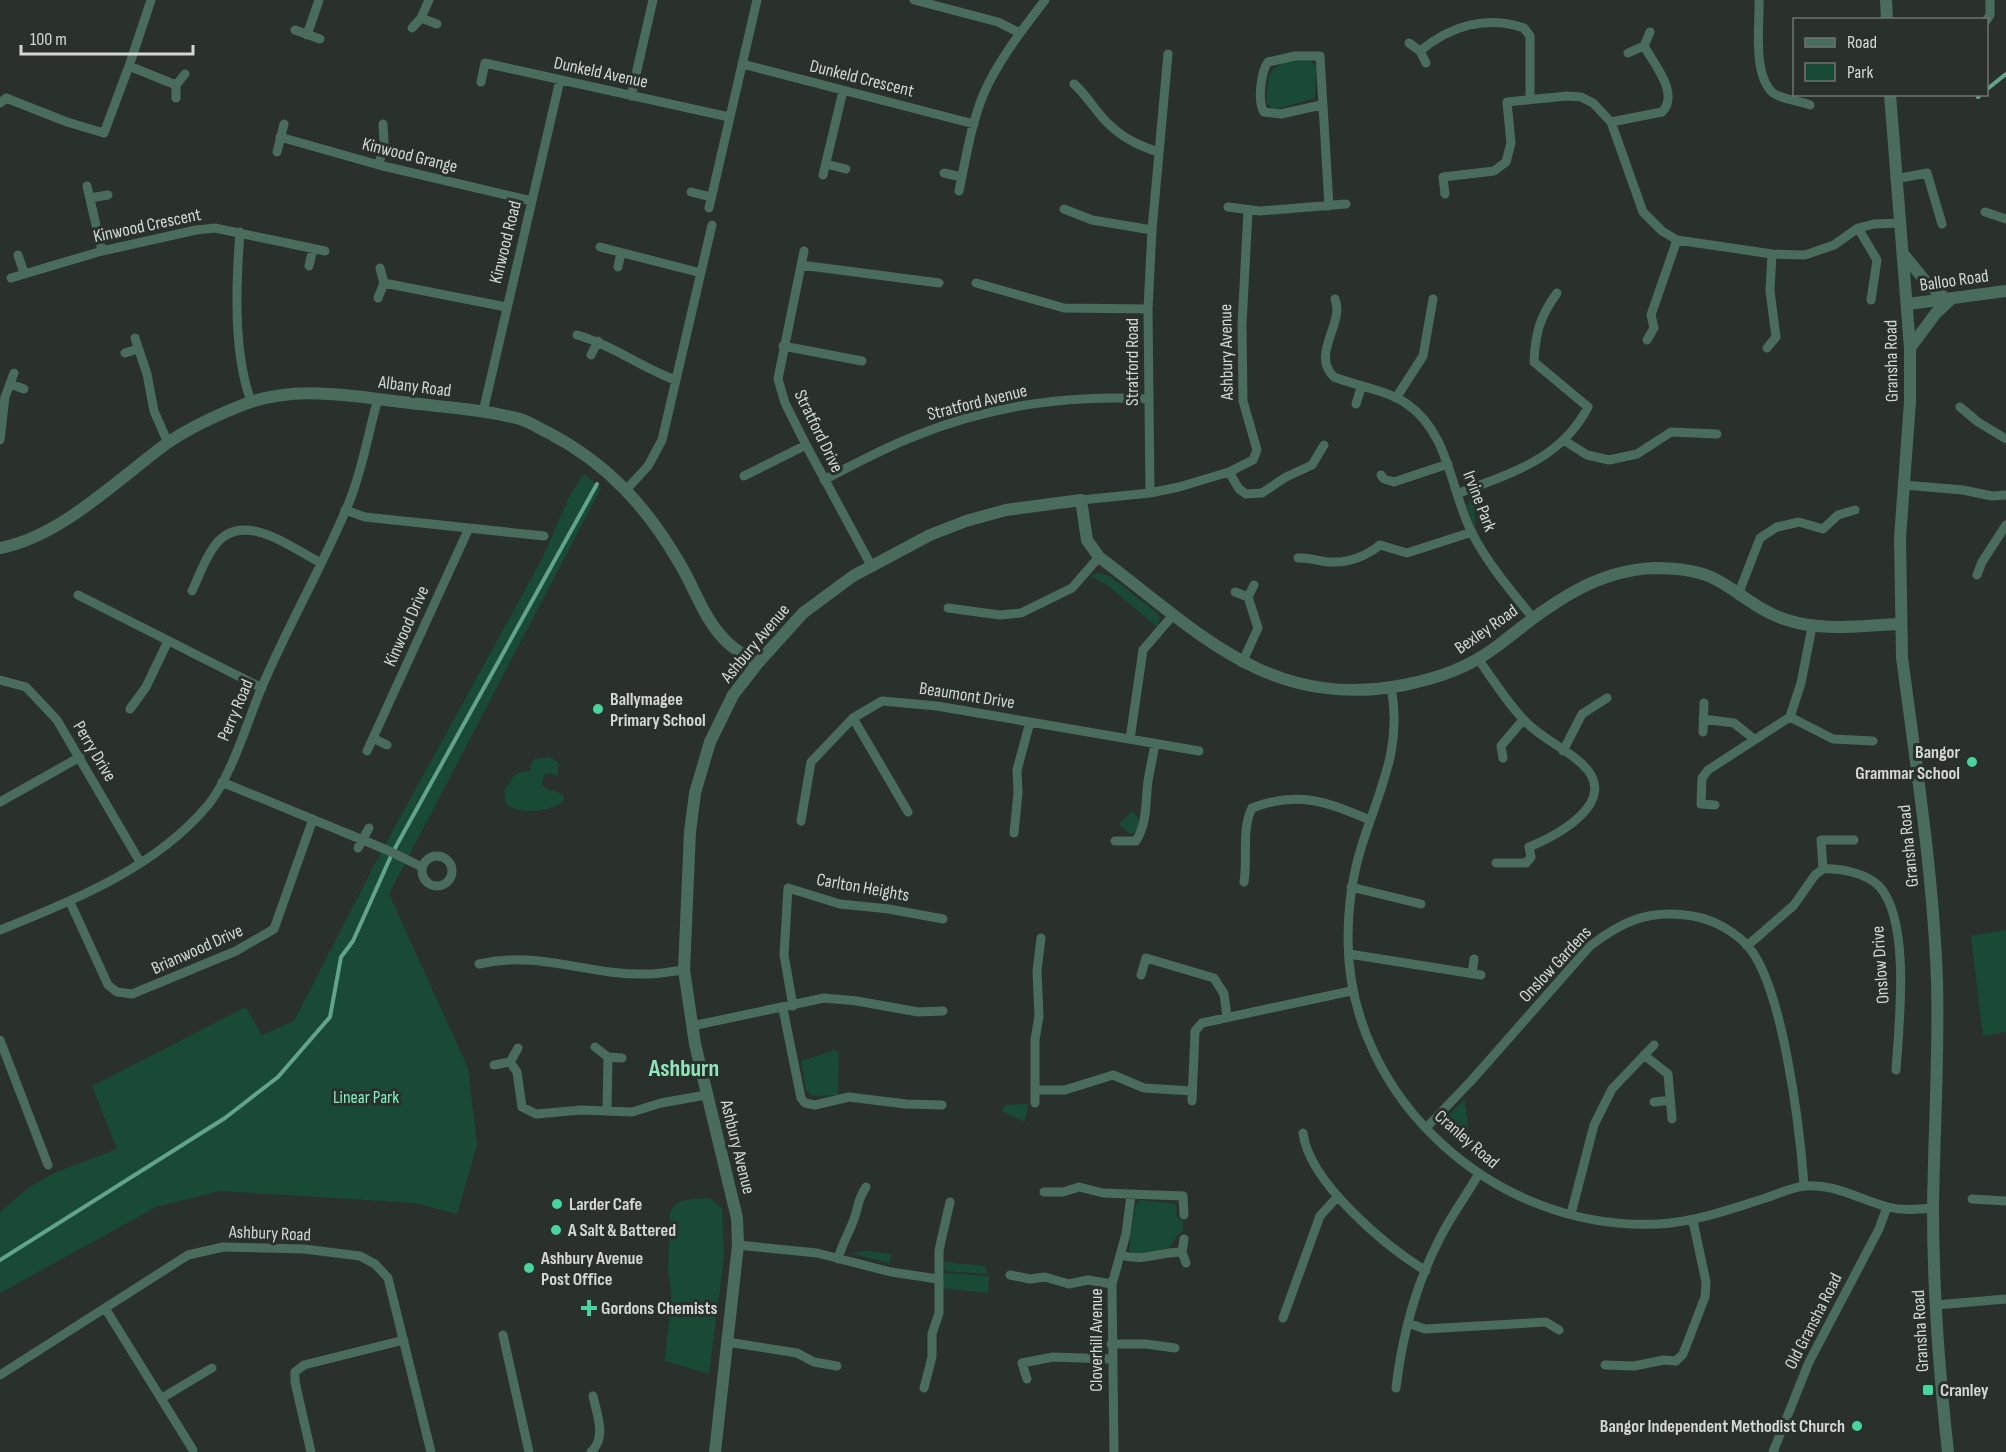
<svg xmlns="http://www.w3.org/2000/svg" width="2006" height="1452" font-family="'Sofia Sans Condensed',sans-serif">
<rect width="100%" height="100%" fill="#2a312d"/>
<path fill="#194a36" d="M 1295,60 L 1310,60 L 1316,67 L 1315,98 L 1273,110 L 1266,101 C 1268,75 1267,66 1295,60 Z
M 584,474 L 601,488 L 389,894 L 468,1068 L 477,1145 L 457,1214 L 415,1203 L 220,1191 L 156,1207 L 0,1293 L 0,1212 L 28,1188 L 52,1174 L 117,1149 L 92,1086 L 246,1007 L 262,1035 L 294,1021 L 380,854 L 543,557 L 570,495 Z
M 1472,495 L 1475,497 L 1475,528 L 1467,507 Z
M 1098,573 L 1110,576 L 1157,613 L 1160,618 L 1157,627 L 1106,584 L 1090,576 Z
M 550,757 L 559,763 L 557,777 L 551,773 L 545,774 L 542,784 C 547,793 557,788 564,797 L 563,802 C 549,812 519,815 506,804 L 504,791 L 515,774 L 531,770 L 530,765 L 534,759 Z
M 1132,811 L 1141,822 L 1136,832 L 1130,834 L 1119,824 Z
M 2006,930 L 2006,1032 L 1983,1036 L 1971,936 Z
M 835,1050 L 839,1054 L 838,1095 L 812,1096 L 806,1090 L 801,1061 Z
M 1465,1099 L 1468,1129 L 1464,1150 L 1442,1128 L 1448,1115 Z
M 1028,1104 L 1025,1122 L 1002,1111 L 1005,1105 Z
M 709,1198 L 722,1208 L 724,1257 L 709,1374 L 665,1361 C 666,1341 676,1291 668,1275 L 670,1212 C 678,1197 693,1199 709,1198 Z
M 1139,1200 L 1176,1204 L 1177,1218 L 1183,1221 L 1183,1232 L 1178,1234 L 1170,1247 C 1156,1250 1142,1259 1129,1250 L 1135,1207 Z
M 868,1251 L 891,1254 L 890,1263 L 850,1253 Z
M 944,1262 L 985,1266 L 988,1274 L 945,1271 Z
M 944,1273 L 989,1276 L 988,1293 L 943,1288 Z"/>
<g fill="none" stroke-linecap="round" stroke-linejoin="round">
<path stroke="#62a489" stroke-width="4" d="M 1986,90 L 2006,74
M 1978,97 L 1981,94
M 394,850 L 597,484
M 0,1260 L 225,1118 L 278,1077 L 330,1017 L 341,957 L 353,941 L 391,856"/>
<path stroke="#4a6c5c" stroke-width="9" d="M 914,0 L 998,22 L 1020,33
M 1759,0 C 1760,24 1752,74 1773,93 C 1781,99 1800,101 1810,105
M 421,18 L 437,24
M 1986,21 L 1990,15 L 1990,0
M 412,28 L 421,18 L 429,0
M 295,30 L 320,39
M 307,35 L 319,0
M 1409,43 L 1420,51 L 1426,63
M 1420,51 C 1450,26 1486,15 1524,28 L 1530,36 L 1530,99
M 1628,53 L 1644,46 L 1650,32
M 742,64 L 974,124
M 129,66 L 151,0
M 481,82 L 485,63 L 729,117
M 1074,84 C 1089,97 1097,115 1112,127 C 1126,140 1141,146 1158,152
M 631,96 L 653,0
M 176,98 L 176,85 L 185,74
M 0,103 L 6,98 L 67,122 L 104,133 L 129,66 L 176,85
M 1321,105 L 1281,114 L 1264,112 C 1257,101 1261,72 1268,62 L 1295,56 L 1320,56 L 1329,206
M 1611,122 L 1662,112 C 1680,94 1654,64 1644,46
M 280,137 L 379,165 L 532,201
M 277,152 L 284,124
M 826,164 L 846,169
M 379,165 L 384,142 L 383,124
M 944,173 L 962,177
M 823,175 L 843,91
M 1895,179 L 1927,173 L 1942,224
M 87,186 L 102,251
M 959,191 C 966,158 971,124 984,93 C 999,59 1023,29 1045,0
M 691,192 L 711,197
M 1445,194 L 1443,177 L 1494,171 L 1506,162 L 1511,143 L 1507,102 L 1567,96 L 1581,97 L 1593,103 L 1611,122 L 1643,212 L 1662,231 L 1677,240 L 1772,254 L 1805,255 L 1834,245 L 1858,228 L 1874,224 L 1900,223
M 90,198 L 108,195
M 1228,207 L 1260,211 L 1346,204
M 709,208 L 757,0
M 1064,209 L 1092,220 L 1152,230
M 1985,212 L 2006,219
M 1858,228 L 1877,260 L 1871,300
M 240,232 C 236,283 233,353 251,401
M 600,247 L 701,273
M 804,251 L 778,379 L 785,403 L 806,445 L 872,567
M 18,255 L 24,273
M 801,265 L 939,283
M 309,266 L 313,249
M 618,267 L 621,253
M 11,278 L 102,251 L 196,230 L 215,228 L 325,251
M 384,283 L 506,307
M 976,283 L 1064,308 L 1148,309
M 378,298 L 384,283 L 380,268
M 1335,299 C 1345,324 1310,354 1334,377 C 1357,386 1387,390 1407,404 C 1450,434 1450,490 1472,533 C 1488,564 1511,591 1533,618
M 577,335 C 612,345 641,367 675,380
M 135,338 L 147,374 L 154,411 L 168,443
M 1647,340 L 1654,328 L 1651,315 L 1677,240
M 783,346 L 862,361
M 1767,348 L 1776,337 L 1770,291 L 1772,254
M 125,353 L 138,349
M 591,355 L 598,341
M 10,384 L 24,389
M 1396,398 L 1423,356 L 1433,299
M 1356,404 L 1361,388
M 1960,407 L 1978,422 L 2006,439
M 483,412 L 560,80
M 0,440 L 5,397 L 14,373
M 1565,441 L 1587,455 L 1609,460 L 1637,454 L 1671,432 L 1717,434
M 1229,472 L 1239,489 L 1246,494 L 1262,493 L 1286,477 L 1312,465 L 1324,445
M 1381,475 L 1384,479 L 1394,482 L 1448,464
M 744,476 L 806,445
M 824,480 C 854,464 884,448 915,436 C 988,406 1070,394 1149,399
M 1904,485 L 1963,490 L 1992,496 L 2006,495
M 626,490 L 648,466 L 662,440 L 712,225
M 1150,493 L 1148,309 L 1152,230 L 1168,54
M 1457,494 C 1509,473 1560,461 1588,407 L 1534,362 C 1535,334 1540,316 1557,293
M 1081,500 L 1150,493 L 1179,487 L 1229,472 L 1253,460 L 1257,450 L 1243,401 L 1242,324 L 1248,211
M 345,510 L 365,517 L 544,536
M 1298,558 C 1311,557 1320,562 1331,562 C 1350,563 1366,556 1380,545 L 1407,553 L 1472,532
M 1977,575 L 1982,562 L 2006,525
M 192,591 C 199,576 204,561 213,548 C 240,507 290,547 321,563
M 1235,592 L 1248,597 L 1254,585
M 78,595 L 262,688
M 1738,595 L 1760,538 L 1777,527 L 1799,522 L 1823,529 L 1838,515 L 1855,510
M 948,608 L 1000,615 L 1021,613 L 1072,588 L 1099,557
M 1479,660 C 1493,680 1506,701 1523,719 C 1540,738 1564,747 1582,764 C 1622,801 1558,835 1529,847 L 1531,857 L 1526,863 L 1496,863
M 1242,663 L 1258,628 L 1248,597
M 0,680 L 26,687 L 57,720 L 140,862
M 1391,687 C 1403,748 1379,790 1362,845 C 1352,876 1348,908 1348,940 C 1349,1101 1498,1232 1658,1224 C 1696,1222 1730,1209 1766,1198 C 1778,1194 1792,1187 1805,1186 C 1835,1183 1860,1200 1888,1207 C 1903,1211 1918,1209 1933,1208
M 130,709 L 146,687 L 168,641
M 1790,717 L 1833,739 L 1873,741
M 853,718 L 908,812
M 1703,719 L 1734,723 L 1754,739
M 1703,732 L 1704,703
M 373,738 L 387,745
M 1130,739 L 1143,650 L 1173,615
M 367,751 L 469,528
M 1563,751 L 1582,714 L 1607,698
M 1503,758 L 1501,746 L 1523,720
M 222,782 L 387,850 L 422,867
M 0,802 L 80,757
M 1715,805 L 1701,804 L 1702,778 L 1708,770 L 1790,717 L 1801,683 L 1812,627
M 801,821 L 811,762 L 853,718 L 882,701 L 937,706 L 1199,751
M 1014,833 L 1018,793 L 1017,770 L 1030,722
M 1115,841 L 1136,841 C 1148,821 1145,803 1148,781 C 1150,769 1153,756 1155,744
M 358,848 L 369,828
M422 871a15 15 0 1 1 30 0a15 15 0 1 1-30 0Z
M 1823,869 C 1840,868 1866,873 1879,886 C 1911,921 1899,1024 1896,1070
M 1823,869 L 1821,840 L 1854,840
M 1244,882 C 1248,858 1241,830 1252,808 C 1298,790 1327,802 1370,820
M 1351,887 L 1421,904
M 70,902 L 108,985 L 117,992 L 132,994 L 236,951 L 274,929 L 313,819
M 0,930 C 73,901 157,867 208,805 C 231,777 247,723 261,689 C 288,625 324,564 350,500 C 363,467 368,433 378,399
M 1747,946 L 1794,905 L 1815,875 L 1823,869
M 1349,954 L 1481,975
M 479,964 C 541,950 588,976 648,974 C 660,974 672,971 684,970
M 1472,974 L 1474,959
M 1141,975 L 1146,958 L 1214,978 L 1224,994 L 1227,1017
M 793,1006 L 784,955 L 788,888 L 840,904 L 889,909 L 943,919
M 783,1009 L 801,1098 L 805,1103 L 815,1105 L 849,1097 L 906,1104 L 942,1105
M 692,1026 L 824,998 L 857,1001 L 918,1012 L 943,1011
M 0,1040 L 48,1165
M 595,1047 L 608,1057 L 622,1058
M 1644,1055 L 1668,1074 L 1672,1119
M 510,1062 L 517,1072 L 522,1107 L 536,1114 L 581,1110 L 632,1112 L 661,1103 L 706,1095
M 494,1065 L 510,1062 L 518,1048
M 1037,1090 L 1065,1090 L 1113,1075 L 1144,1088 L 1192,1091
M 1192,1101 L 1195,1031 L 1202,1023 L 1351,991
M 1654,1102 L 1670,1100
M 1035,1103 L 1035,1040 L 1039,1016 L 1037,971 L 1041,938
M 607,1111 L 608,1057
M 1426,1128 L 1471,1081 L 1590,946 C 1620,923 1646,910 1685,915 C 1708,917 1730,928 1746,944 C 1783,982 1800,1131 1804,1185
M 1303,1133 C 1309,1182 1385,1246 1426,1271
M 1044,1192 L 1063,1192 L 1079,1187 L 1103,1193 L 1183,1196 L 1184,1215
M 1972,1199 L 2006,1201
M 1571,1214 L 1594,1125 L 1612,1089 L 1654,1045
M 1184,1239 L 1182,1252 L 1186,1263
M 738,1245 L 817,1253 L 891,1272 L 938,1279
M 1120,1255 C 1147,1262 1157,1252 1182,1252
M 838,1259 C 842,1244 849,1233 854,1219 C 859,1206 857,1200 866,1187
M 1010,1275 L 1030,1279 L 1045,1277 L 1069,1284 L 1088,1280 L 1112,1284
M 1936,1305 L 2006,1299
M 105,1308 L 193,1450
M 1283,1318 L 1320,1216 L 1338,1196
M 1408,1323 L 1425,1329 L 1546,1322 L 1559,1330
M 503,1335 L 529,1452
M 727,1342 L 797,1353 L 814,1362 L 837,1366
M 1111,1344 L 1146,1344 L 1175,1348
M 1605,1365 L 1634,1366 L 1664,1360 L 1676,1361 L 1683,1354 L 1705,1297 L 1706,1282 L 1693,1221
M 0,1375 L 188,1255 L 223,1247 L 304,1249 L 360,1256 L 375,1264 L 388,1278 L 431,1452
M 1027,1379 L 1022,1363 L 1053,1357 L 1111,1359
M 924,1388 L 932,1357 L 932,1334 L 939,1313 L 939,1250 L 950,1202
M 1396,1388 C 1402,1337 1416,1284 1440,1238 C 1451,1216 1466,1196 1478,1175
M 162,1398 L 212,1368
M 311,1452 L 295,1382 L 295,1372 L 304,1365 L 404,1340
M 591,1452 C 607,1437 597,1415 593,1396
M 1114,1452 L 1112,1284 L 1126,1234 L 1131,1195
M 1773,1452 L 1809,1362 L 1879,1229 L 1887,1207"/>
<path stroke="#4a6c5c" stroke-width="12" d="M 1886,0 L 1887,20
M 1890,94 L 1910,348 L 1910,402 L 1900,538 L 1902,657 C 1916,765 1933,872 1937,981 C 1939,1057 1934,1132 1933,1208 C 1933,1289 1939,1371 1948,1452
M 1904,255 L 1926,282 L 1946,299
M 1908,304 L 2006,291
M 1910,348 L 1936,313 L 1952,298
M 0,548 C 60,537 117,480 166,444 C 187,429 211,418 235,408 C 289,384 345,395 402,402 C 441,407 482,409 520,419 C 530,422 540,429 549,433 C 608,464 647,507 680,564 C 695,589 703,617 724,639 C 733,649 746,656 757,664
M 715,1452 L 738,1245 L 737,1218 L 695,1044 L 684,970 L 690,832 L 695,793 L 710,742 L 733,695 L 757,664 L 803,613 L 853,576 L 930,535 L 966,521 L 1006,510 L 1081,500 L 1087,540 L 1099,557 C 1198,631 1268,711 1404,685 C 1438,678 1468,668 1496,647 C 1544,610 1590,570 1655,568 C 1675,568 1699,570 1717,580 C 1741,593 1760,612 1787,620 C 1824,632 1862,625 1900,624"/>
</g>
<g fill="#48d49d" stroke="#2a312d" stroke-width="2">
<circle cx="598" cy="709" r="6"/>
<circle cx="1972" cy="762" r="6"/>
<circle cx="557" cy="1204" r="6"/>
<circle cx="556" cy="1230" r="6"/>
<circle cx="529" cy="1268" r="6"/>
<path d="M586 1299h6v6h6v6h-6v6h-6v-6h-6v-6h6z"/>
<rect x="1922" y="1384" width="12" height="12" rx="3"/>
<circle cx="1857" cy="1426" r="6"/>
</g>
<g text-anchor="middle" stroke-width="6" stroke-linejoin="round" paint-order="stroke">
<g font-size="18" fill="#d3d8d5" stroke="#2a312d">
<text transform="translate(601 72) rotate(12)" y="6">Dunkeld Avenue</text>
<text transform="translate(862 78) rotate(14)" y="6">Dunkeld Crescent</text>
<text transform="translate(410 155) rotate(14)" y="6">Kinwood Grange</text>
<text transform="translate(147 225) rotate(-12)" y="6">Kinwood Crescent</text>
<text transform="translate(505 242) rotate(-76)" y="6">Kinwood Road</text>
<text transform="translate(1954 280) rotate(-8)" y="6">Balloo Road</text>
<text transform="translate(1226 352) rotate(-91)" y="6">Ashbury Avenue</text>
<text transform="translate(1891 361) rotate(-91)" y="6">Gransha Road</text>
<text transform="translate(1132 362) rotate(-90)" y="6">Stratford Road</text>
<text transform="translate(415 386) rotate(7)" y="6">Albany Road</text>
<text transform="translate(977 402) rotate(-14)" y="6">Stratford Avenue</text>
<text transform="translate(819 431) rotate(64)" y="6">Stratford Drive</text>
<text transform="translate(1480 501) rotate(69)" y="6">Irvine Park</text>
<text transform="translate(406 626) rotate(-66)" y="6">Kinwood Drive</text>
<text transform="translate(1486 629) rotate(-35)" y="6">Bexley Road</text>
<text transform="translate(755 643) rotate(-50)" y="6">Ashbury Avenue</text>
<text transform="translate(967 695) rotate(9)" y="6">Beaumont Drive</text>
<text transform="translate(235 710) rotate(-67)" y="6">Perry Road</text>
<text transform="translate(95 751) rotate(59)" y="6">Perry Drive</text>
<text transform="translate(1908 846) rotate(-96)" y="6">Gransha Road</text>
<text transform="translate(863 887) rotate(10)" y="6">Carlton Heights</text>
<text transform="translate(197 949) rotate(-24)" y="6">Brianwood Drive</text>
<text transform="translate(1555 964) rotate(-47)" y="6">Onslow Gardens</text>
<text transform="translate(1880 965) rotate(-94)" y="6">Onslow Drive</text>
<text transform="translate(1467 1139) rotate(41)" y="6">Cranley Road</text>
<text transform="translate(738 1147) rotate(76)" y="6">Ashbury Avenue</text>
<text transform="translate(270 1233) rotate(2)" y="6">Ashbury Road</text>
<text transform="translate(1813 1321) rotate(-63)" y="6">Old Gransha Road</text>
<text transform="translate(1920 1331) rotate(-93)" y="6">Gransha Road</text>
<text transform="translate(1096 1340) rotate(-90)" y="6">Cloverhill Avenue</text>
</g>
<g font-size="18" font-weight="bold" fill="#d3d8d5" stroke="#2a312d" text-anchor="start">
<text x="610" y="705">Ballymagee<tspan x="610" dy="21">Primary School</tspan></text>
<text x="1960" y="758" text-anchor="end">Bangor<tspan x="1960" dy="21">Grammar School</tspan></text>
<text x="569" y="1210">Larder Cafe</text>
<text x="568" y="1236">A Salt &amp; Battered</text>
<text x="541" y="1264">Ashbury Avenue<tspan x="541" dy="21">Post Office</tspan></text>
<text x="601" y="1314">Gordons Chemists</text>
<text x="1940" y="1396">Cranley</text>
<text x="1845" y="1432" text-anchor="end">Bangor Independent Methodist Church</text>
</g>
<g font-size="18" fill="#7bf5c0" stroke="#2a312d">
<text x="366" y="1103">Linear Park</text>
</g>
<g font-size="24" font-weight="bold" fill="#90e5bd" stroke="#2a312d">
<text x="684" y="1076">Ashburn</text>
</g>
</g>
<rect x="1793" y="18" width="195" height="78" fill="#2a312d" stroke="#6e7470" stroke-width="1.5"/>
<rect x="1805" y="38" width="30" height="9" fill="#4a6c5c" stroke="#6e7470" stroke-width="1.5"/>
<text x="1847" y="48" font-size="18" fill="#d3d8d5">Road</text>
<rect x="1805" y="63" width="30" height="18" fill="#194a36" stroke="#6e7470" stroke-width="1.5"/>
<text x="1847" y="78" font-size="18" fill="#d3d8d5">Park</text>
<path d="M21 45v9h172v-9" fill="none" stroke="#d3d8d5" stroke-width="3"/>
<text x="30" y="45" font-size="18" fill="#d3d8d5" stroke="#2a312d" stroke-width="4.5" paint-order="stroke">100 m</text>
</svg>
